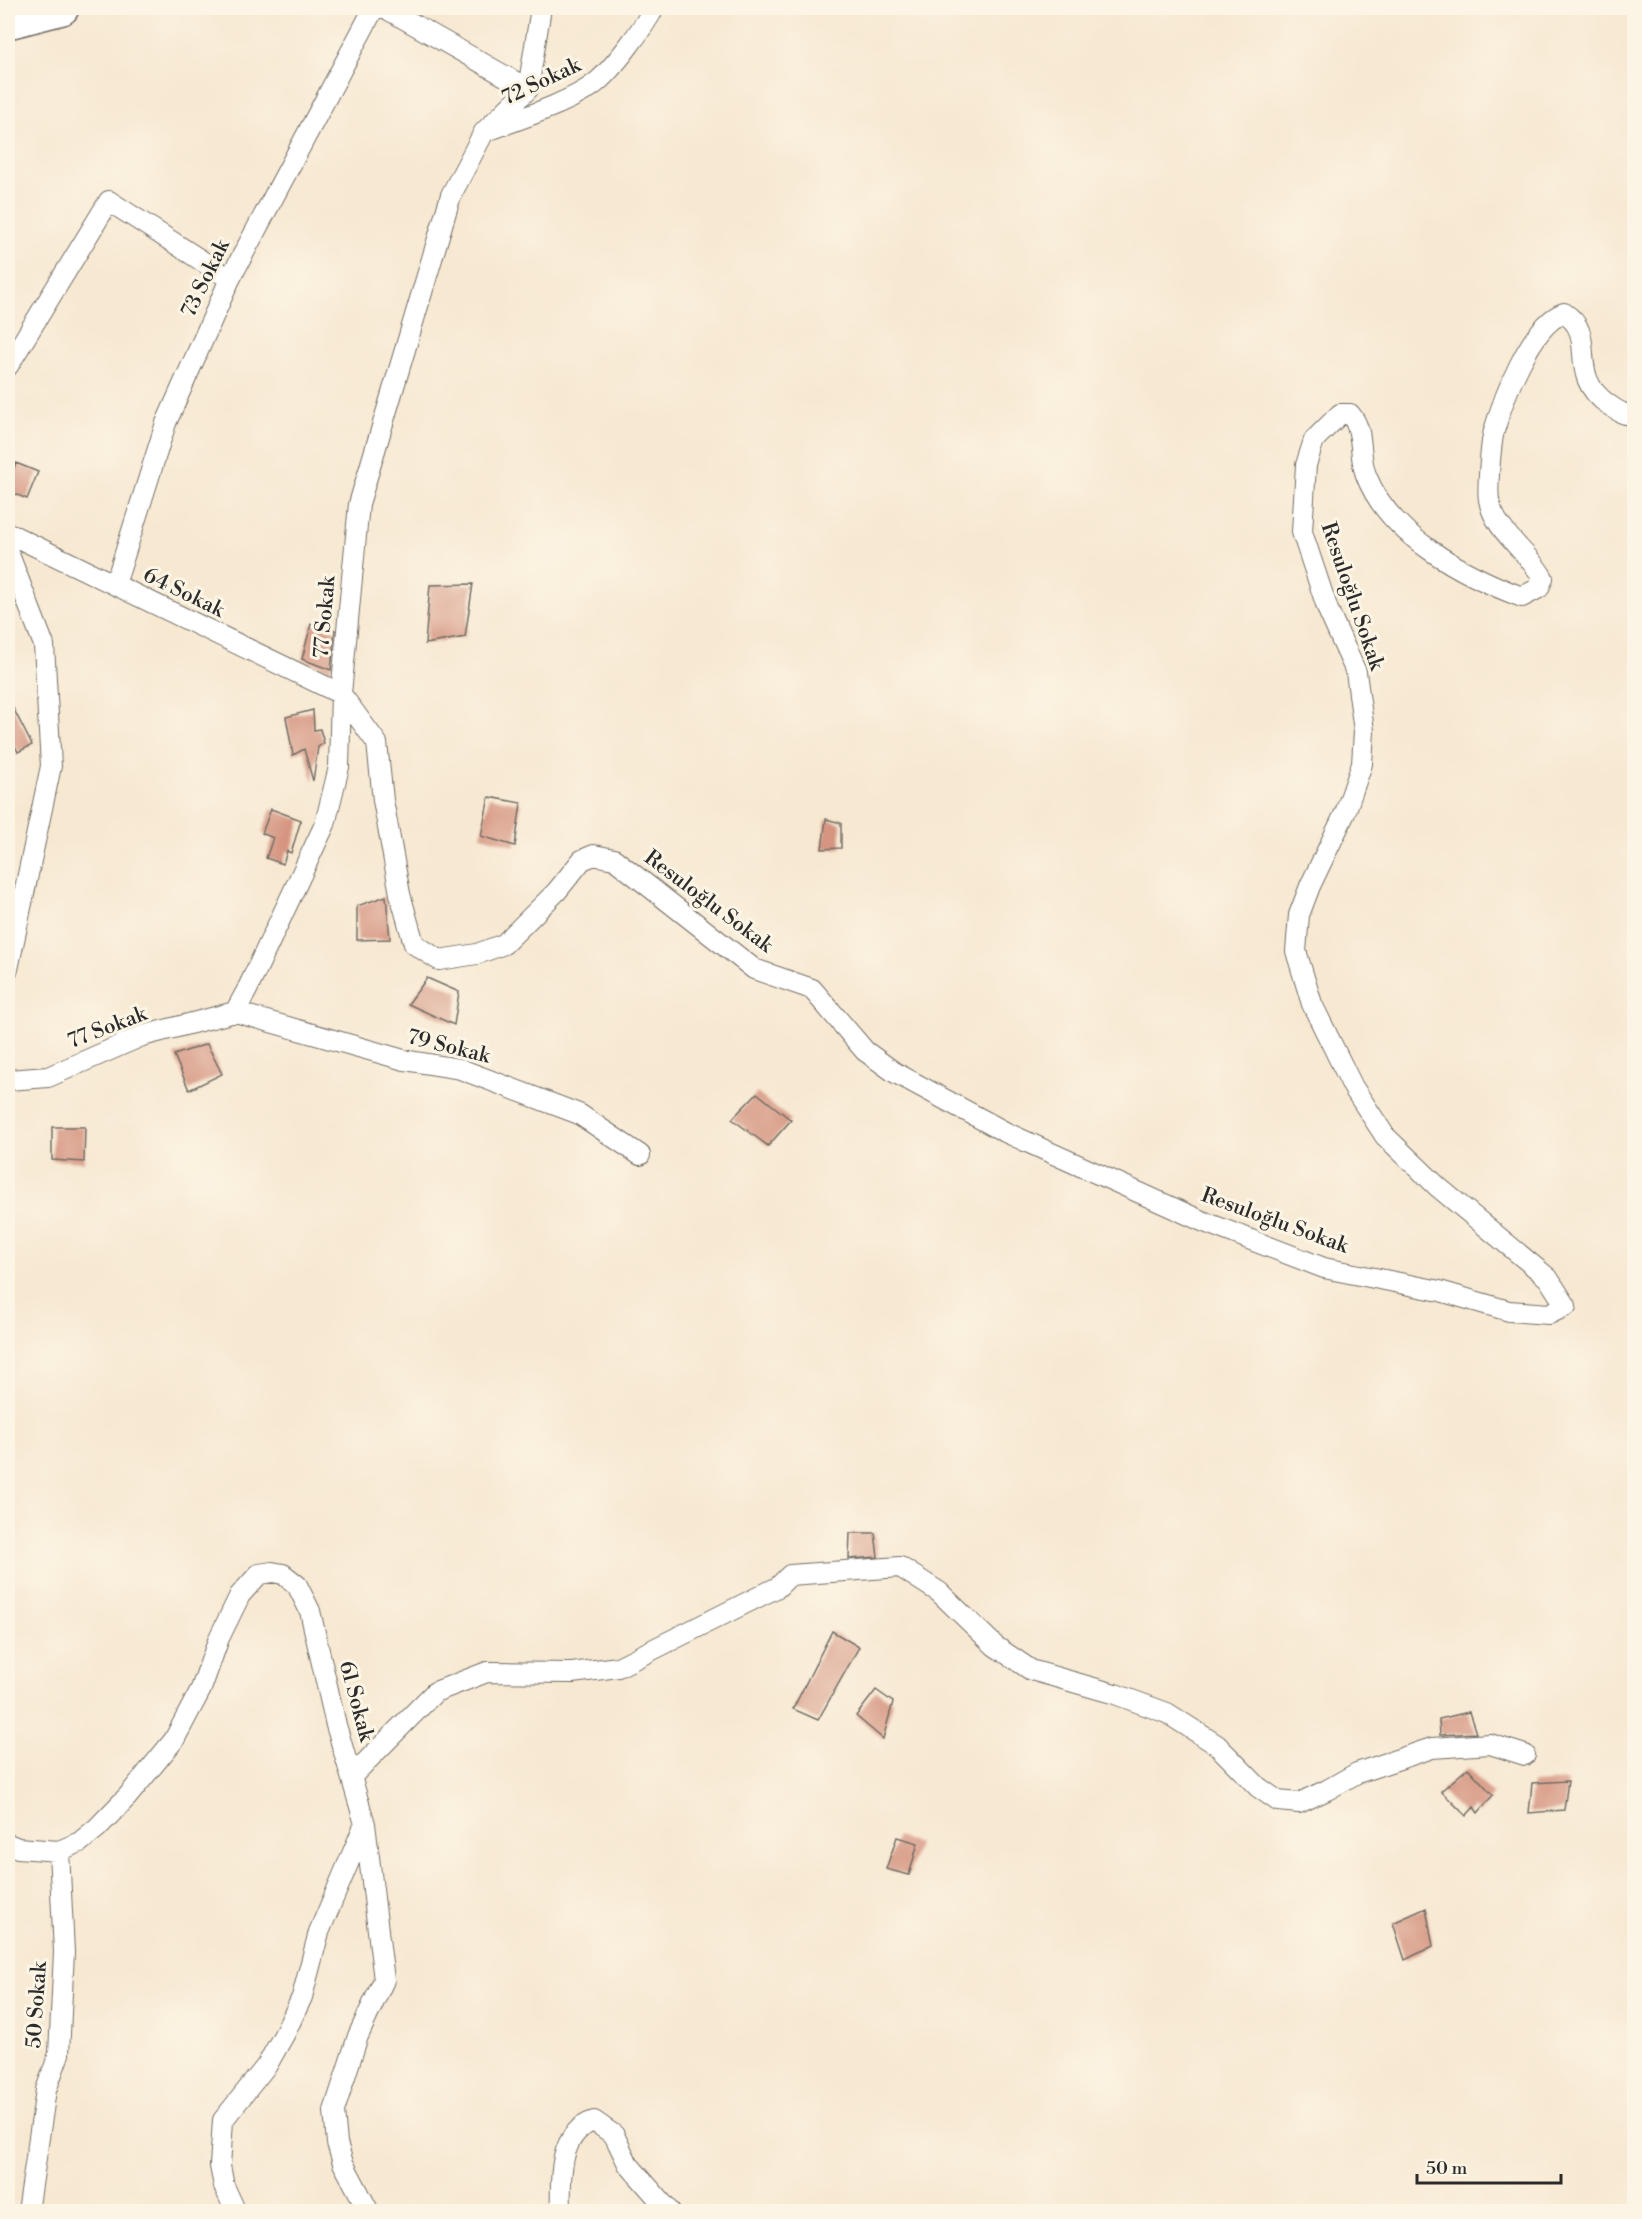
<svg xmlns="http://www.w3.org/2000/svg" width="1642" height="2219" font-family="'Libre Bodoni',serif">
<rect width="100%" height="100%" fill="#fcf5e5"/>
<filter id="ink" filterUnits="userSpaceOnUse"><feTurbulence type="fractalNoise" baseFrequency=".0167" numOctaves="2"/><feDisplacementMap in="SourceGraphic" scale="12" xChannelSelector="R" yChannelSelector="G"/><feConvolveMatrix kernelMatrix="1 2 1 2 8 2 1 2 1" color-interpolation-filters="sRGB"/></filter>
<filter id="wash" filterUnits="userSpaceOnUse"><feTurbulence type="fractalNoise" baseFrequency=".008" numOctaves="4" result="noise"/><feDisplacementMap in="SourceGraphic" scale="24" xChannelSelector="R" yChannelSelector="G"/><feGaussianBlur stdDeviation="1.35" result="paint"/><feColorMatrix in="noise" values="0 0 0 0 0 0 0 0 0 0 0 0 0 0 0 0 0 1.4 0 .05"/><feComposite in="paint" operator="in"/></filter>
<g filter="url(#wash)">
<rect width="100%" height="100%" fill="#f7e8d1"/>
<g id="blocks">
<path fill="#d59581" d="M 16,463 L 38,472 L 27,499 L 8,491 L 8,483 Z
M 473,584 L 465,637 L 425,644 L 430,585 Z
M 311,624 L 335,630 L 331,670 L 302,659 Z
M 8,698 L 32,745 L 18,752 L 8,733 Z
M 313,710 L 314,730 L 320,729 L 324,743 L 318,747 L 313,781 L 304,749 L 293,755 L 286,717 Z
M 489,797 L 521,803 L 515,846 L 481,836 Z
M 271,809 L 301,820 L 291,853 L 287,851 L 283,864 L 266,858 L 273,838 L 262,833 Z
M 826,819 L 841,823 L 841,848 L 822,849 Z
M 386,896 L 390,939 L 357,940 L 357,906 Z
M 427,978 L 459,992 L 454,1025 L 408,1004 Z
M 207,1044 L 222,1074 L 189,1090 L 174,1055 Z
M 757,1093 L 791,1120 L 768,1146 L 732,1119 Z
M 52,1127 L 85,1127 L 84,1162 L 52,1160 Z
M 850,1533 L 875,1533 L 878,1557 L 849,1559 Z
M 832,1631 L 859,1647 L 818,1720 L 793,1709 Z
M 876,1690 L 893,1702 L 883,1739 L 856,1716 Z
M 1469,1712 L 1476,1733 L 1440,1735 L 1439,1719 Z
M 1468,1768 L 1493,1795 L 1478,1813 L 1474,1807 L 1466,1816 L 1441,1791 Z
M 1568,1781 L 1564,1810 L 1529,1813 L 1532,1783 Z
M 897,1837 L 918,1843 L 909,1875 L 886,1869 Z
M 1426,1908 L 1433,1946 L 1405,1960 L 1393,1923 Z"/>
</g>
</g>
<g filter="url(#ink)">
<use href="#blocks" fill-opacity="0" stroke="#726d65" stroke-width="1.5"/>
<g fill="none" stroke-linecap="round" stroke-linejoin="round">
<g stroke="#726d65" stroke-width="22">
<path id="minor" d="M 385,8 L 528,89
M 492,129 C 520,119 577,100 598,81 C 615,66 644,27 654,8
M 8,366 L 109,201 L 230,279
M 8,533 L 341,694 L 377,743 L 383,800 L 400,894 L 414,944 L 439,960 L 477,954 L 504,944 L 557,891 L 582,860 L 594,855 L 614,859 L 754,969 L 812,989 L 865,1051 L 894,1072 L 1005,1132 L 1202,1221 L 1324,1268 L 1440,1291 L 1509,1311 L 1549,1314 L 1566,1306 L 1548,1278 L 1438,1187 L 1385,1136 L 1353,1087 L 1312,1004 L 1296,951 L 1299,915 L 1310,886 L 1345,813 L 1362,764 L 1364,731 L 1356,672 L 1328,610 L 1302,532 L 1306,465 L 1314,440 L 1340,414 L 1350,414 C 1365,431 1358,454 1366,475 C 1389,536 1464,575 1522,597 L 1539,588 L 1543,578 C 1529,552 1494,531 1489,500 C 1487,489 1491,442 1494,431 C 1503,399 1531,324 1564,313 C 1600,336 1564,374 1609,405 C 1618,411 1623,415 1634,415
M 8,552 L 44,645 L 51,766 L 8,969
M 115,585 L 166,423 L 230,279 L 374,8
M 235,1012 L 404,1060 L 460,1069 L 579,1114 L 640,1155
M 8,1080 L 48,1077 L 142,1036 L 235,1012 L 247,990 L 325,824 L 339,767 L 341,694 L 359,504 L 451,195 L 484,132 L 528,89 L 541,8
M 352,1776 L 435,1692 L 487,1672 L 572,1673 L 618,1667 L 778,1587 L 790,1575 L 900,1567 L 939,1592 L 995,1646 L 1031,1670 L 1115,1694 L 1167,1713 L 1217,1745 L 1258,1787 L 1278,1801 L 1299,1803 L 1327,1790 L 1357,1773 L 1432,1748 L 1490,1744 L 1525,1755
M 8,1844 L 18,1848 L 59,1851 L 80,1842 L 97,1828 L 128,1796 L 174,1740 L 201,1689 L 219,1638 L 240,1595 L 259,1574 L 272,1572 L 283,1574 L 297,1585 L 310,1611 L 336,1725 L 365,1824 L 384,1980 L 358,2036 L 334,2111 L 337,2143 L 343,2163 L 369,2212
M 28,2212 L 46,2090 L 59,2054 L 64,1952 L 59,1851
M 236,2212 L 224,2186 L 220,2166 L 223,2120 L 267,2065 L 285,2033 L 302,1997 L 319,1932 L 364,1826
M 561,2212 C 560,2181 558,2132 594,2121 L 614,2135 L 628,2164 L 670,2212"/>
</g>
<g stroke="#726d65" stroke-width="36">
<path id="trunk" d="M 8,22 L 62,8"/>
</g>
<use href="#minor" stroke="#fff" stroke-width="20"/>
<use href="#trunk" stroke="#fff" stroke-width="33"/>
</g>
</g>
<g text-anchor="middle" stroke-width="6" stroke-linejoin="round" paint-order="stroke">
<g font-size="21" fill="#2b2b2b" stroke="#fcf5e5">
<text transform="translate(541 81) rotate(-25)" y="7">72 Sokak</text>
<text transform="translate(205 278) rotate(-64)" y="7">73 Sokak</text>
<text transform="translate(184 592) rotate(26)" y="7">64 Sokak</text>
<text transform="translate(1353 596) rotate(71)" y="7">Resuloğlu Sokak</text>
<text transform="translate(324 617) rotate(-85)" y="7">77 Sokak</text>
<text transform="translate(709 901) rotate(37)" y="7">Resuloğlu Sokak</text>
<text transform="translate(107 1027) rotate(-21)" y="7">77 Sokak</text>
<text transform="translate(449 1046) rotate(14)" y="7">79 Sokak</text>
<text transform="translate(1275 1220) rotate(20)" y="7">Resuloğlu Sokak</text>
<text transform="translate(357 1701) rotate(75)" y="7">61 Sokak</text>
<text transform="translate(36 2005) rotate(-86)" y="7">50 Sokak</text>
</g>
</g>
<rect width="1642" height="2219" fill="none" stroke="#fcf5e5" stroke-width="30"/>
<path d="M1417 2174v9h144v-9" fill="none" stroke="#2b2b2b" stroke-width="3"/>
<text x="1426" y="2174" font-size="18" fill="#2b2b2b" stroke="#fcf5e5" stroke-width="4.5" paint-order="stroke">50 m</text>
</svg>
